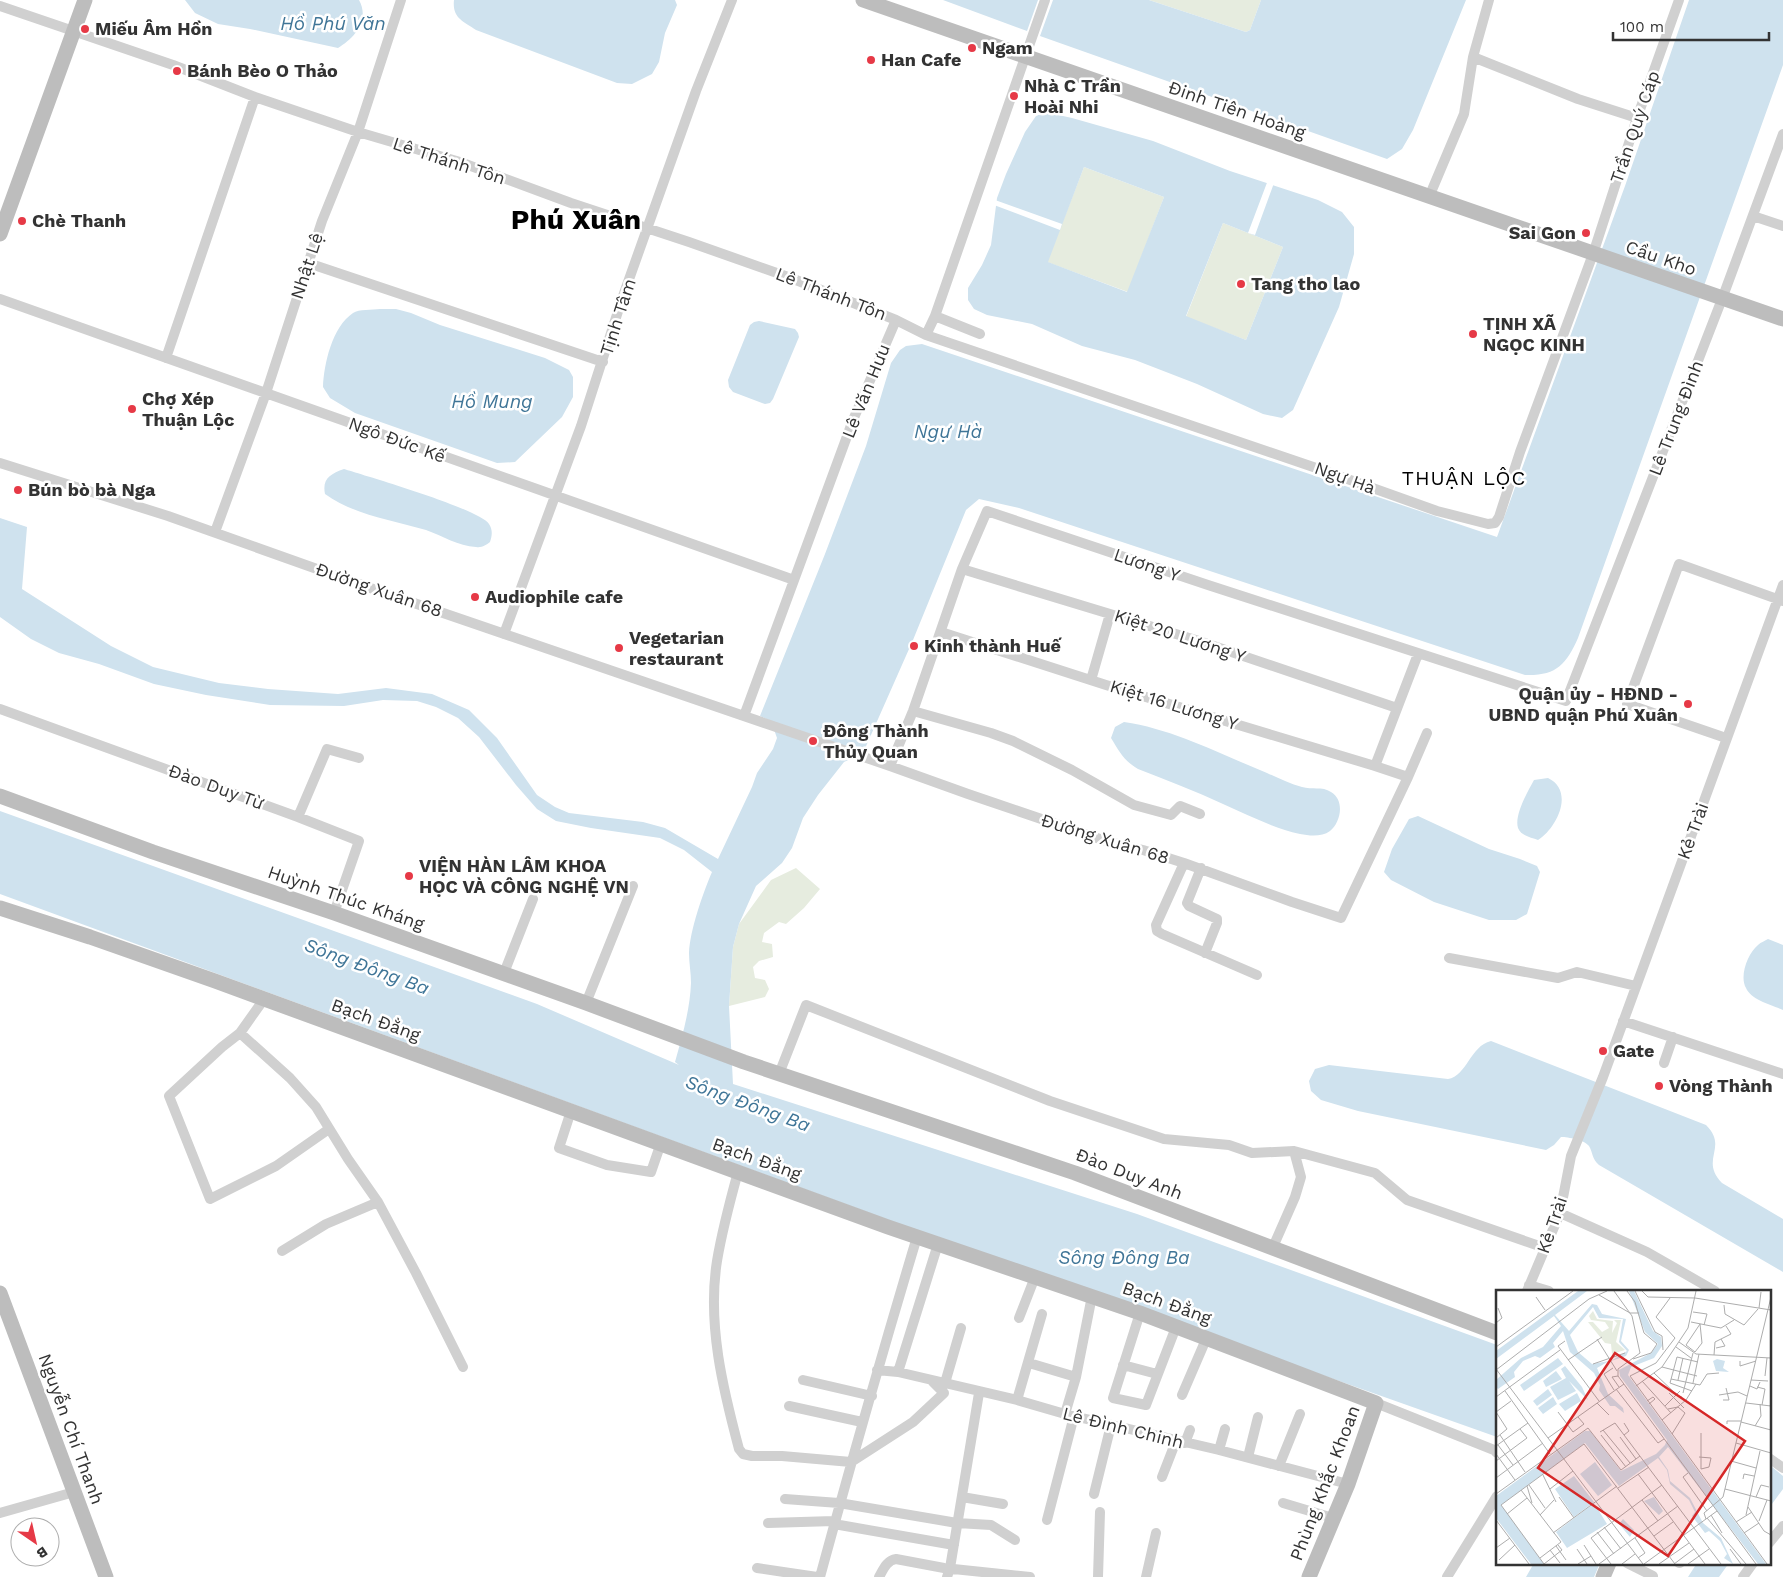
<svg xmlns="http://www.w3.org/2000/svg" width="1783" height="1577" font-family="'Work Sans',sans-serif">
<rect width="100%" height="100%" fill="#fff"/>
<path fill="#e6ecdf" d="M 1149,0 L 1261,0 L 1250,30 L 1246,32 Z
M 1084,167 L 1164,197 L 1128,292 L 1047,262 Z
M 1223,223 L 1283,247 L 1246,340 L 1186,317 Z
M 796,868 L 820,889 L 804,908 L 786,924 L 779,922 L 764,933 L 762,942 L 772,944 L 773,957 L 759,961 L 753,967 L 755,978 L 765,980 L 769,989 L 765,997 L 729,1006 L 733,947 L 739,924 L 771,880 Z"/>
<path fill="#cfe2ee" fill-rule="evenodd" d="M 185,0 L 359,0 C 370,20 355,38 338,48 L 250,29 L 218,24 L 195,13 Z
M 454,0 L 675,0 L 677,5 L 665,33 L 659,62 L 652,74 L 632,84 L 617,83 L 476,30 C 463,21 452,18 454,0 Z
M 943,0 L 1038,0 L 1027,31 Z
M 1053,0 L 1149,0 L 1246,32 L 1250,30 L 1261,0 L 1466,0 L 1413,130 L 1402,149 L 1387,159 L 1040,36 Z
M 1689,0 L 1783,0 L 1783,65 L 1578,638 C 1566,665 1556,676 1525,675 L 1019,508 L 979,499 L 966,510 L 913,640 L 863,753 L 844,762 L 818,795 L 803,818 L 792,848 L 782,863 L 756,886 L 739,924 L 733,947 L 729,1006 L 733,1084 L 1137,1214 L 1497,1345 L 1497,1437 L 995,1259 L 0,894 L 0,811 L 537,1004 L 679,1065 L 675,1062 C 682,1037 690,1010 691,983 C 691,973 689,963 689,953 C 690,930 703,893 712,872 L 684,850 L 660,838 L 591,828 L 556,821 L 537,809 L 516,785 L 479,737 L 458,718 L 436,707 L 417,701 L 383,700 L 344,706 L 270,705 L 206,695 L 154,684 L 99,664 L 59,653 L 31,639 L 0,617 L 0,518 L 27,527 L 22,589 L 111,646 L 153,667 L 219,683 L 268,689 L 338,694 L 386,688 L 432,694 L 469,710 L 497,738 L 537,795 L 555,807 L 569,813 L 643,822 L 665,828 L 718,859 L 752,787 L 757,773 L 773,749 L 777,738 L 771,721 L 760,716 L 825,554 L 866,446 L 891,363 L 900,350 L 906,346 L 922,344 L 1497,537 L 1625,186 Z
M 1045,112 L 1072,118 L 1153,141 L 1230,171 L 1318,200 L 1342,212 L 1354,227 L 1354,254 L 1339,307 L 1293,410 L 1282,418 L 1263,414 L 1197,384 L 1135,360 L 1082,346 L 1032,324 L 987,315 L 974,309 L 968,300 L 968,288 L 982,265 L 991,245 L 997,198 L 1006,174 L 1025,132 L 1036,116 ZM 1084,167 L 1164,197 L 1127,292 L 1048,262 ZM 1223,223 L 1283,247 L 1246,340 L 1186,316 Z
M 380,309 L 396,309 L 411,313 L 440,325 L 545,358 L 569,370 L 573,377 L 573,397 L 562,417 L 515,462 L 497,463 L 355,413 L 330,398 L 323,387 C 324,364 332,327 353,313 C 359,309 372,310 380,309 Z
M 759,321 L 795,329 L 798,333 L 799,337 L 773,399 L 770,403 L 765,404 L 733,392 L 729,387 L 728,380 L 750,325 L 754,322 Z
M 344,469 C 366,476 480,509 489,524 C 493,530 492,536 490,542 C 486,545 482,548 476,547 C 458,546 443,536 426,530 C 392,520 354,515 325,494 C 322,479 330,474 344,469 Z
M 1124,722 C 1173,729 1220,754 1267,773 C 1278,778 1290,784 1302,787 C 1312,790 1322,786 1331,792 C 1345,800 1341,822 1330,831 C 1322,837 1310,836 1300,834 C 1273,828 1248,815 1223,804 C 1195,791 1166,780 1138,769 C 1124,761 1119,751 1111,738 L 1115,727 Z
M 1548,778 C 1575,791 1557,828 1538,840 C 1531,837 1521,836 1518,828 C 1514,815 1528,791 1534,780 Z
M 1418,816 L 1489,849 L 1520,859 L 1537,866 L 1540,872 L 1527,914 L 1516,920 L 1489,920 L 1434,902 L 1391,880 L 1384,872 L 1392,849 L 1409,819 Z
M 1768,939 L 1783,945 L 1783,1010 C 1772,1005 1751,1000 1746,988 C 1739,976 1748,953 1758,945 C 1761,942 1765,941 1768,939 Z
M 1491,1041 L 1706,1125 C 1729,1148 1699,1159 1722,1183 L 1783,1219 L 1783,1272 L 1599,1165 C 1592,1159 1593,1153 1589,1146 C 1585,1140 1568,1137 1561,1137 L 1554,1145 L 1546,1150 L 1358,1111 L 1321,1100 L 1311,1091 L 1309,1081 L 1315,1069 L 1329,1065 L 1448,1079 C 1467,1076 1470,1046 1491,1041 Z
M 1772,1467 L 1783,1476 L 1783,1489 L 1769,1508 L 1769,1471 Z
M 1534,1563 L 1600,1563 L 1594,1577 L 1526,1577 Z
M 1697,1563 L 1729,1563 L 1719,1577 L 1688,1577 Z"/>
<path fill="#fff" d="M 1268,180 L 1274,183 L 1255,235 L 1248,233 Z
M 995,200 L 1062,224 L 1060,230 L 994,205 Z"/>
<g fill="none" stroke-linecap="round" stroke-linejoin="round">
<path stroke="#d0d0d0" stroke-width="10" d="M 0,6 L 173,65 L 255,97 L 358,132 L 460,162 L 571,203 L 689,242 L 791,278 L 896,320 L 926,335 L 1325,471 L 1437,511 L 1488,524 L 1495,523 L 1499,517 L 1520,452 L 1593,254 L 1637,118 L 1679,0
M 1473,57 L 1578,99 L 1637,118
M 1429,197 L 1464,114 L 1473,57 L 1489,0
M 1753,216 L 1783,226
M 308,263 L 603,362
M 0,299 L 794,580
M 935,316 L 980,334
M 926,335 L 935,316 L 1045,0
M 166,358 L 255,97
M 0,463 L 168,516 L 376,590 L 890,766 L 968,794 L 1103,840 L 1143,850 L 1184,863 L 1292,902 L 1341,918 L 1408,777 L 1427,733
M 215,532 L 266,393 L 322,221 L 358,132 L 401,0
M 962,569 L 1199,641 L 1397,708
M 941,632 L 1106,685 L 1375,766 L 1408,777
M 504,634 L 581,426 L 622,299 L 696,91 L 732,0
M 1091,680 L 1110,614
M 0,709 L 298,817 L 359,841 L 334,913
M 913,711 L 991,733 L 1013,741 L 1072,770 L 1134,805 L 1171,815 L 1180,806 L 1200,814
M 744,716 L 853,420 L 896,320
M 1726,738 L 1627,704 L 1679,564 L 1783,601
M 890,766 L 913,711 L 962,569 L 987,511 L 1208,585 L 1566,701 L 1722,299 L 1783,134
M 1375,766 L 1418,654
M 298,817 L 327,749 L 359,758
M 1184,863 L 1156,925 L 1157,931 L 1162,934 L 1257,975
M 1201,868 L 1187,903 L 1189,906 L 1217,919 L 1217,923 L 1205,953
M 1449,958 L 1558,978 L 1577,972 L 1636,986
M 504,973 L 533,899
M 264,999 L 240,1033 L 222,1047 L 169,1096 L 210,1199 L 276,1166 L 329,1129
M 586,1003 L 633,886
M 1623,1021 L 1783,1074
M 240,1033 L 290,1078 L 316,1107 L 348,1159 L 378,1202 L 416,1273 L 463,1367
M 1664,1063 L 1673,1037
M 779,1074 L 806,1005 L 1050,1101 L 1164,1139 L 1229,1145 L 1252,1153 L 1294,1151 L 1375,1173 L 1407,1200 L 1545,1248
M 571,1111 L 559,1148 L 607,1165 L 651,1172 L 661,1143
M 738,1172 C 730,1201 722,1231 717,1261 C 707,1324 723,1389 739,1449 L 743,1454 L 752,1456 L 782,1456 L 851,1462 L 913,1422 L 944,1393 L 933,1382
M 1560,1213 L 1647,1252 L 1715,1291
M 1273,1247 L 1295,1197 L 1301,1177 L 1294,1151
M 282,1251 L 326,1224 L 378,1202
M 1529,1285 L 1549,1291
M 1527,1291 L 1560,1213 L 1571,1156 L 1603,1077 L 1783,585
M 1140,1313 L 1113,1398 L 1146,1405 L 1176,1327
M 1019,1318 L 1035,1277
M 1029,1363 L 1076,1377
M 1123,1365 L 1157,1374
M 877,1370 L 898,1372 L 1017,1400 L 1065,1414 L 1219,1450 L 1348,1484
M 898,1372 L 938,1244
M 803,1380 L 872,1396
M 945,1383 L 961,1328
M 1182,1395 L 1207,1337
M 1017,1400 L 1042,1314
M 1376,1403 L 1494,1450 L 1497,1453
M 789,1406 L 862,1422
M 1065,1414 L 1076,1377 L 1092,1296
M 1185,1443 L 1190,1430
M 1219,1450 L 1225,1429
M 1248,1457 L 1258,1417
M 1769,1458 L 1783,1468
M 1279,1466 L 1300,1414
M 1162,1477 L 1176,1441
M 1094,1494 L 1111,1425
M 962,1497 L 1003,1504
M 785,1499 L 839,1503 L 957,1523 L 991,1525 L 1015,1540
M 1283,1503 L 1333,1518
M 0,1513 L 74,1492
M 1047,1520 L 1074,1416
M 768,1523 L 834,1521
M 834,1524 L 954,1545
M 1769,1543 L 1783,1526
M 1627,1563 L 1653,1576
M 1679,1563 L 1680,1563
M 757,1568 L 817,1577
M 820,1577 C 851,1463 883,1350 917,1237
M 879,1577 C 883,1570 887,1560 896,1559 L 944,1568 L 1030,1577
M 947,1577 L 950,1568 L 979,1393
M 1098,1577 L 1100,1512
M 1146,1577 L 1156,1533
M 1447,1577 L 1497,1496
M 1743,1577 L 1753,1563"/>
<path stroke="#bdbdbd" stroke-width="15" d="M 863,0 L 1783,319
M 0,234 L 85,0
M 0,796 L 153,852 L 334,913 L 586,1003 L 744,1062 L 1075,1173 L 1497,1333
M 0,908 L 90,937 L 215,981 L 888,1227 L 1140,1313 L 1376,1403 L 1348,1484 L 1309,1577
M 0,1293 L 106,1577
M 1603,1577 L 1609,1563"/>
</g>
<g fill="#e63946" stroke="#fff" stroke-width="2">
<circle cx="85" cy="29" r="5"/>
<circle cx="972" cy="48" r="5"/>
<circle cx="871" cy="60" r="5"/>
<circle cx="177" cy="71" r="5"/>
<circle cx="1014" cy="96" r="5"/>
<circle cx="22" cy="221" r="5"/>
<circle cx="1586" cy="233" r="5"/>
<circle cx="1241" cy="284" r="5"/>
<circle cx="1473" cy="334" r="5"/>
<circle cx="132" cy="409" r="5"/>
<circle cx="18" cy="490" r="5"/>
<circle cx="475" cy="597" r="5"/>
<circle cx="914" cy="646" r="5"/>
<circle cx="619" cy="648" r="5"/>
<circle cx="1688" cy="704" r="5"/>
<circle cx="813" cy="741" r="5"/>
<circle cx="409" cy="876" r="5"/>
<circle cx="1603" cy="1051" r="5"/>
<circle cx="1659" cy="1086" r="5"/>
</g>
<g text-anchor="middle" stroke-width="5" stroke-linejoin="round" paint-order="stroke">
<g font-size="18" font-weight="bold" fill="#333" stroke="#fff" text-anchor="start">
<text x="95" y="35">Miếu Âm Hồn</text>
<text x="982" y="54">Ngam</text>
<text x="881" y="66">Han Cafe</text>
<text x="187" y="77">Bánh Bèo O Thảo</text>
<text x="1024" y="92">Nhà C Trần<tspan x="1024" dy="21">Hoài Nhi</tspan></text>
<text x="32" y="227">Chè Thanh</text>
<text x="1576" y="239" text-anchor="end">Sai Gon</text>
<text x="1251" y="290">Tang tho lao</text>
<text x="1483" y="330">TỊNH XÃ<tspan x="1483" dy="21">NGỌC KINH</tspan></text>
<text x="142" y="405">Chợ Xép<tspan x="142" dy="21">Thuận Lộc</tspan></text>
<text x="28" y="496">Bún bò bà Nga</text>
<text x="485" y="603">Audiophile cafe</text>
<text x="629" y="644">Vegetarian<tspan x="629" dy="21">restaurant</tspan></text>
<text x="924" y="652">Kinh thành Huế</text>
<text x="1678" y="700" text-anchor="end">Quận ủy - HĐND -<tspan x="1678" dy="21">UBND quận Phú Xuân</tspan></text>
<text x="823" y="737">Đông Thành<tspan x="823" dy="21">Thủy Quan</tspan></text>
<text x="419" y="872">VIỆN HÀN LÂM KHOA<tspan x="419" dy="21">HỌC VÀ CÔNG NGHỆ VN</tspan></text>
<text x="1613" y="1057">Gate</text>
<text x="1669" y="1092">Vòng Thành</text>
</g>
<g font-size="18" fill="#333" stroke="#fff">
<text transform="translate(1237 110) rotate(19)" y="6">Đinh Tiên Hoàng</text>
<text transform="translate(1635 127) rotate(-71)" y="6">Trần Quý Cáp</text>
<text transform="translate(449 161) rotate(18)" y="6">Lê Thánh Tôn</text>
<text transform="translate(1661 258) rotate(19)" y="6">Cầu Kho</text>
<text transform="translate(307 266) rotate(-72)" y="6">Nhật Lệ</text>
<text transform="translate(831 294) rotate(21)" y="6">Lê Thánh Tôn</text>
<text transform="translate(618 317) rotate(-72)" y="6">Tịnh Tâm</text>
<text transform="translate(866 391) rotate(-68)" y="6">Lê Văn Hưu</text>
<text transform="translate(1676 418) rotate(-69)" y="6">Lê Trung Đình</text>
<text transform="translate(397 440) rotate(20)" y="6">Ngô Đức Kế</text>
<text transform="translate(1345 478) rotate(20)" y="6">Ngự Hà</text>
<text transform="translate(1147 565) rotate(19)" y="6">Lương Y</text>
<text transform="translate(379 590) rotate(19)" y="6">Đường Xuân 68</text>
<text transform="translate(1180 636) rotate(18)" y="6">Kiệt 20 Lương Y</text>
<text transform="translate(1174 705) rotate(17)" y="6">Kiệt 16 Lương Y</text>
<text transform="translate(216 787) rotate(20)" y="6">Đào Duy Từ</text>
<text transform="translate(1693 831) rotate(-70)" y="6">Kẻ Trài</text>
<text transform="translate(1105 839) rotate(17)" y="6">Đường Xuân 68</text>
<text transform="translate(346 898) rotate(19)" y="6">Huỳnh Thúc Kháng</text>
<text transform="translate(376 1020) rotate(20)" y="6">Bạch Đằng</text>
<text transform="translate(757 1159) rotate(20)" y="6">Bạch Đằng</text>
<text transform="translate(1129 1174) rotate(21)" y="6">Đào Duy Anh</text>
<text transform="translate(1552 1225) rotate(-71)" y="6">Kẻ Trài</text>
<text transform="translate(1167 1303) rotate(20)" y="6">Bạch Đằng</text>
<text transform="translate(1123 1428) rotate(14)" y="6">Lê Đình Chinh</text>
<text transform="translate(71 1429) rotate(70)" y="6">Nguyễn Chí Thanh</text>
<text transform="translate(1325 1483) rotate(-69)" y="6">Phùng Khắc Khoan</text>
</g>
<g font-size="19" font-style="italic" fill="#3f7597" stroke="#fff">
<text x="333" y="30">Hồ Phú Văn</text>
<text x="492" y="408">Hồ Mung</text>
<text x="948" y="438">Ngự Hà</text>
<text transform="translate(367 966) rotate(20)" y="7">Sông Đông Ba</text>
<text transform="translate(748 1103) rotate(20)" y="7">Sông Đông Ba</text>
<text x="1124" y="1264">Sông Đông Ba</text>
</g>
<g font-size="20" letter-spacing="1" fill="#000" stroke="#fff">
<text x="1464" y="485">THUẬN LỘC</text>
</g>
<g font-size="28" font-weight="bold" fill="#000" stroke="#fff">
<text x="576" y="229">Phú Xuân</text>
</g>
</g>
<g transform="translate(1496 1290)">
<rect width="275" height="275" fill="#fff"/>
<path d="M 97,21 L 101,29 L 117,31 L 116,43 L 121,33 L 118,30 L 125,30 L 120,52 L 129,60 L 116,64 L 115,54 L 109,53 L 92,32 L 97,32 L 106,42 L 113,38 L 109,32 L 95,30 L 93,26 Z" fill="#e6ecdf"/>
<path d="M 82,1 L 91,1 L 59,25 L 73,41 L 96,14 L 101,15 L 106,24 L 130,29 L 125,51 L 133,60 L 130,66 L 115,71 L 131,61 L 123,52 L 127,29 L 103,28 L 97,17 L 74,45 L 82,62 L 96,74 L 113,71 L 101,78 L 112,104 L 127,118 L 128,123 L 119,116 L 114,116 L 103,100 L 104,95 L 98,83 L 74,62 L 67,41 L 57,53 L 59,57 L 44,68 L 39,66 L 27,71 L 18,82 L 19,87 L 2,99 L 0,97 L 0,90 L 25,68 L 47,57 L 65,36 L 58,26 L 0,69 L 0,61 ZM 133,1 L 138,1 L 157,41 L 165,47 L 166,56 L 158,68 L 135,77 L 132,85 L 270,274 L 262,274 L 172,157 L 163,167 L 172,180 L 174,191 L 194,208 L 207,233 L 225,248 L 237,274 L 228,268 L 231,264 L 224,251 L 213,241 L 209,243 L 196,226 L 199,222 L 193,210 L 174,194 L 171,180 L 162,168 L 123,196 L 89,153 L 5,215 L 48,274 L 35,274 L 0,228 L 0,206 L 89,141 L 94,141 L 125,181 L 160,164 L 169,155 L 171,150 L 124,86 L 123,80 L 155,63 L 162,54 L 149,42 ZM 62,68 L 67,74 L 28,101 L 24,95 ZM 221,69 L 229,71 L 227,78 L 233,82 L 220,81 L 217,71 ZM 69,76 L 86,97 L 92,110 L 73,91 L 80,101 L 62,110 L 54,97 L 70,88 L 65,79 ZM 60,81 L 66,89 L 50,97 L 47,91 ZM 52,99 L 56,105 L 41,116 L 37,111 ZM 81,103 L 85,111 L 69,121 L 63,114 ZM 57,107 L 61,114 L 47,124 L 42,118 ZM 99,172 L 116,195 L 102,206 L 84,184 ZM 78,186 L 98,212 L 78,227 L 59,199 ZM 158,207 L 167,221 L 163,225 L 148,211 ZM 98,213 L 111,234 L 71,258 L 60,242 ZM 127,229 L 138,240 L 134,247 L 123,234 Z" fill="#cfe2ee"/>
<path fill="none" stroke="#adadad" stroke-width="1" d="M 118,1 L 136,26 L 144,63 L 122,79 L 122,86 L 260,274M 131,1 L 139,12 L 148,43 L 161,54 L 155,63 L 137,69M 139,1 L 159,42 L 166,46 L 167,60M 146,1 L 152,7 L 199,8 L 275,20M 103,5 L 134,23 L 143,23M 40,7 L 49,20M 174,8 L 160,27 L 179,48M 228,15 L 229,24 L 248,35 L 262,19M 263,18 L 265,2M 197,22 L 211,24 L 208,35M 195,32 L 225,38 L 238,30M 0,33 L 6,28 L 2,18M 204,34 L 206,53 L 199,62 L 190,55 ZM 179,48 L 160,73 L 134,86 L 271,274M 101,49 L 121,81M 69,51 L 62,56 L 103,111M 183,52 L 200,64 L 275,68M 0,57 L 77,1M 180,57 L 195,68M 220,58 L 229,56 L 225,49M 218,65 L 219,52 L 235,44 L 230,36M 72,70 L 106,47M 244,71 L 244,76 L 260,71M 97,74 L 129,63M 166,77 L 201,86M 117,78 L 108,84 L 118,100M 0,79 L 147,274M 0,80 L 93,9 L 111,1M 158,83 L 183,107 L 186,107M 122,86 L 116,87 L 123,97M 269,86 L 271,68M 175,89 L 204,95 L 211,84 L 223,83M 182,90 L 187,68M 255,90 L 272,91M 146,91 L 175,123M 197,93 L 203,64M 140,96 L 166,77 L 192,38 L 200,1M 254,96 L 261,99 L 264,92M 261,97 L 269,99 L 266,115M 120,99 L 162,153 L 168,149M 9,101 L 54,164M 196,101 L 174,93 L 181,67 L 202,72M 173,103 L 188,118M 187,103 L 197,63M 223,105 L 242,102 L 251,106M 0,107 L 64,60M 227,110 L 233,110 L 230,98M 151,111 L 157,107 L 159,109 L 153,114M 101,113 L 113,125M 250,113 L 275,116M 169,116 L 184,101M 172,119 L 182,117 L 189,123 L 176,144M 62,122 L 77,142 L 88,134 L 82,127M 166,130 L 190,110 L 200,94M 245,132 L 275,140M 231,134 L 231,131 L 245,131M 259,136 L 265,126 L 264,114M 107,140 L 134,173M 104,142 L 119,133 L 225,274M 4,145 L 29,182M 105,145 L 130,177M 128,145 L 133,141 L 128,133M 124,147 L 140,169M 0,148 L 11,139 L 0,122 L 15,111M 52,148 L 128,94M 240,153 L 275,163M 2,155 L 17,175M 0,156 L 32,133M 0,164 L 19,190M 203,167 L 215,168 L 213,177 L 205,179M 0,171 L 31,148 L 24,139M 235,171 L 260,178M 205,179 L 205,143M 192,183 L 187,187 L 211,221M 142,184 L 209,274M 47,185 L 60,212M 0,188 L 47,153M 247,189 L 248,184 L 258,186M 33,195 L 49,218M 31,196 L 36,213M 122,198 L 153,177M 54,199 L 77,181M 229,199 L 275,211M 25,200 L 65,252 L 44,268M 0,204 L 92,138 L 125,180 L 144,166M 63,207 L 78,228M 260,207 L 265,195 L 273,197M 146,210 L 162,231M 252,217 L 268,241 L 275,245M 11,224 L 31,208M 44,225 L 58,210M 215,225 L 226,243M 250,225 L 264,161M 211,228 L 250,274M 210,229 L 208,223 L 227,207 L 275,7M 0,230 L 33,274M 263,231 L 271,210M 240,232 L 256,222M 108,237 L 125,259M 101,242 L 118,264M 57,243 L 121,196M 248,243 L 263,233M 158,246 L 177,232M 139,248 L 149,263 L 142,268M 88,255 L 100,274M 60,256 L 70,270M 0,258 L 14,248M 81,259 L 91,274M 234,259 L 245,274M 54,260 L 64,273M 3,270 L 19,255M 48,274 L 5,215 L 88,154 L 179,274M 48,274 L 66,260 L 62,255M 82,274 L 95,266M 103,274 L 182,216M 115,274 L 95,248 L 166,195M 126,274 L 139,264M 148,274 L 221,221M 163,274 L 193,253M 178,274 L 198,259M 192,274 L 213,259"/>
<path fill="#d62828" fill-opacity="0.15" stroke="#d62828" stroke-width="2.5" d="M 119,63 L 249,151 L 172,266 L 42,178 Z"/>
<rect width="275" height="275" fill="none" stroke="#333" stroke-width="2.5"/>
</g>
<g transform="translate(35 1542) rotate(146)"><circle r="24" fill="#ffffff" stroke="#adadad"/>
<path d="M0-4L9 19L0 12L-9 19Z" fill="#e63946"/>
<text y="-8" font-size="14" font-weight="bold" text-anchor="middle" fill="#333333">B</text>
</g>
<path d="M1613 32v8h156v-8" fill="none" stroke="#333333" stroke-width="2.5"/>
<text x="1620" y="32" font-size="15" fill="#333333" stroke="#ffffff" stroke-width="4" paint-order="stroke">100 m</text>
</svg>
